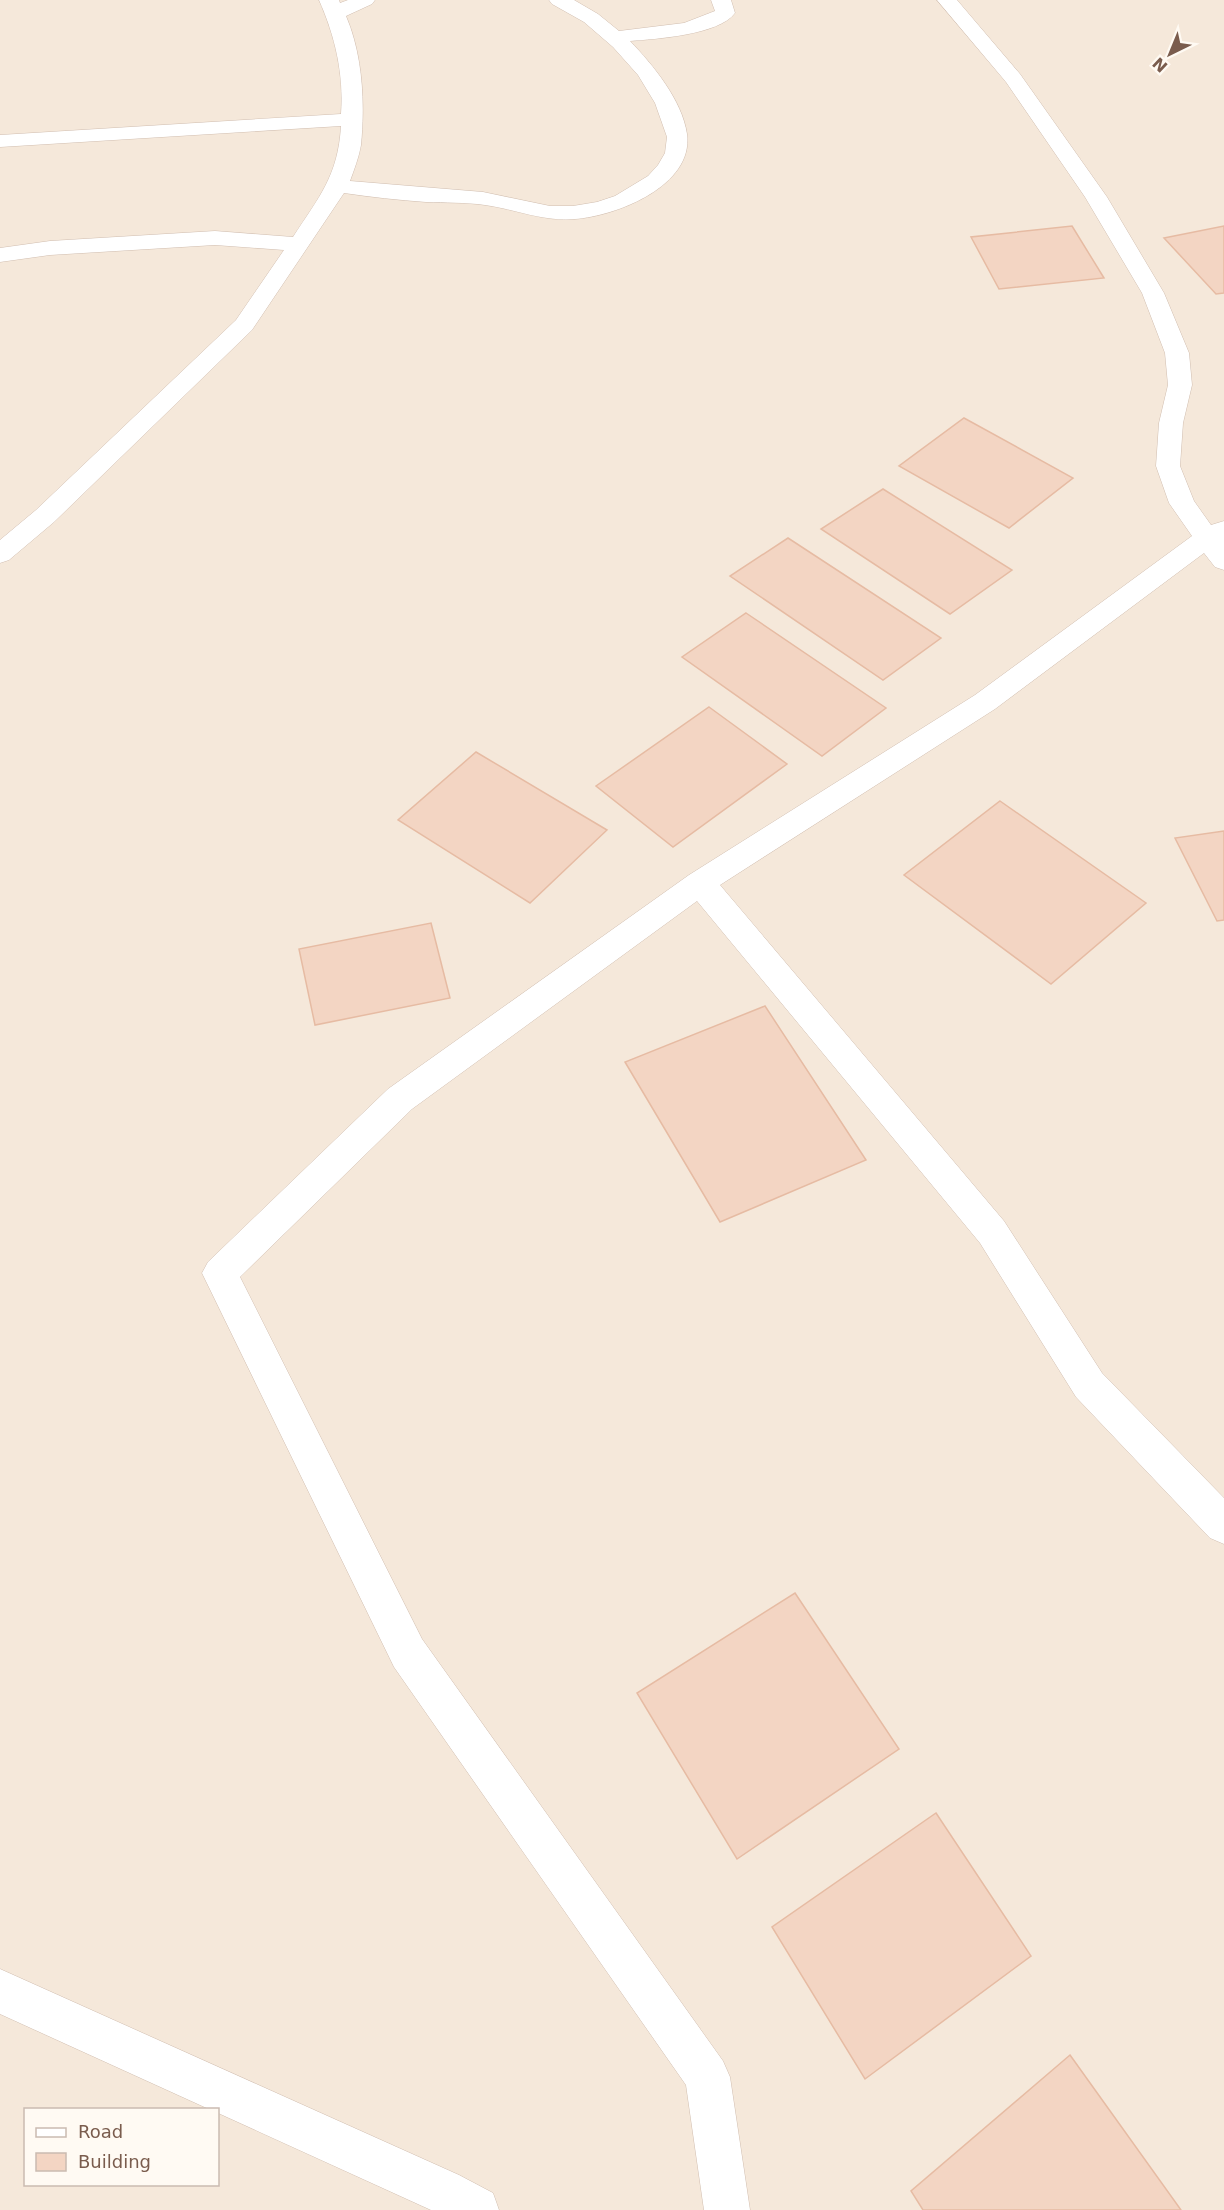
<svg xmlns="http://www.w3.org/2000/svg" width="1224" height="2210" font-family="'DejaVu Sans',sans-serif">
<rect width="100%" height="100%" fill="#fdf6ec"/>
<path fill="#f5e8da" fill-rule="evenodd" d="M 0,0 L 1224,0 L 1224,2210 L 0,2210 ZM 26,2110 L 218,2110 L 218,2184 L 26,2184 Z"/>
<path fill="#f3d5c3" stroke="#e6bba3" stroke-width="1.5" d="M 1072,226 L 1104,278 L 999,289 L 971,237 Z
M 1224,226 L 1224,293 L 1216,294 L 1164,238 Z
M 964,418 L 1073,478 L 1009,528 L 899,466 Z
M 883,489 L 1012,570 L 950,614 L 821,529 Z
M 788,538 L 941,638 L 883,680 L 730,576 Z
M 746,613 L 886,708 L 822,756 L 682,657 Z
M 709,707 L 787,764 L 673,847 L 596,786 Z
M 476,752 L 607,830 L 530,903 L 398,820 Z
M 1000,801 L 1146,903 L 1051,984 L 904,875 Z
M 1224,831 L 1224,920 L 1217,921 L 1175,838 Z
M 431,923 L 450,998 L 315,1025 L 299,949 Z
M 765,1006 L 866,1160 L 720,1222 L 625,1062 Z
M 795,1593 L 899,1749 L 737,1859 L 637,1693 Z
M 936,1813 L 1031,1956 L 865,2079 L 772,1927 Z
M 1070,2055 L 1181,2210 L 923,2210 L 911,2191 Z"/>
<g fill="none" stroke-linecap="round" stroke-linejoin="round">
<g stroke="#d1beb0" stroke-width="1">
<path id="minor" d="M 319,0 L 339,0 L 340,3 L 348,0 L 375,0 L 372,4 L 346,16 C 363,56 365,104 361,145 C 359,157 354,170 350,181 L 483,192 L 550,206 L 573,206 L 597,202 L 615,196 L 648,176 L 658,165 L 665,153 L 667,137 L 655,103 L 638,75 L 613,47 L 584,22 L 552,4 L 549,0 L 574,0 L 598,14 L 619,31 L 684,23 L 715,11 L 711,0 L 731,0 L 735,13 C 719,35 655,39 630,41 C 653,65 682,100 687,134 C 694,186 616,216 575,219 C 544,222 515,209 485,205 C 465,202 445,203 426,202 C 398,200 371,197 344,193 L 252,330 L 54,522 L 9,560 L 0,563 L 0,540 L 36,510 L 236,320 L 284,250 L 215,245 L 50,255 L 0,262 L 0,248 L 50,241 L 215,231 L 293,237 C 319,197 338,176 341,126 L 0,147 L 0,135 L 341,114 C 344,74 335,36 319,0 Z
M 937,0 L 957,0 L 1020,74 L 1107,197 L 1164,293 L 1189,353 L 1192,385 L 1183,423 L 1180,466 L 1194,501 L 1211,525 L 1224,521 L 1224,570 L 1215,567 L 1204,553 L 995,709 L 720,885 L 1004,1221 L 1102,1373 L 1224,1498 L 1224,1544 L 1210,1538 L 1076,1397 L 980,1243 L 697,901 L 412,1109 L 240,1277 L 422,1639 L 723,2061 L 730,2077 L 750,2210 L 704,2210 L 686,2085 L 394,1667 L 202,1273 L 208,1262 L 388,1089 L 689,875 L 975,695 L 1192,536 L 1169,503 L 1156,466 L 1159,423 L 1168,385 L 1165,353 L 1142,293 L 1085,197 L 1006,82 Z
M 0,1969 L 459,2175 L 493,2193 L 499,2210 L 431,2210 L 218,2113 L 218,2110 L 211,2110 L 0,2014 Z"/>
</g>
<use href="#minor" fill="#fff" fill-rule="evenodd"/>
</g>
<rect x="24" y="2108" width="195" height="78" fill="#fffaf3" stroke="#cabbb1" stroke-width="1.5"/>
<rect x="36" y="2128" width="30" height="9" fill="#ffffff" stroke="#cabbb1" stroke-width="1.5"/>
<text x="78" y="2138" font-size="18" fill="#7a5c4d">Road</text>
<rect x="36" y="2153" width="30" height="18" fill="#f3d5c3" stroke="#cabbb1" stroke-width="1.5"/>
<text x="78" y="2168" font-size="18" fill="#7a5c4d">Building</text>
<g transform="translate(1170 54) rotate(223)" stroke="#fffaf3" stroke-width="4.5" paint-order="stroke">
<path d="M0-4.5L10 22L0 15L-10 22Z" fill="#7a5c4d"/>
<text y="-9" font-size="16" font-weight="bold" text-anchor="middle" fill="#7a5c4d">N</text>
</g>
</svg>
